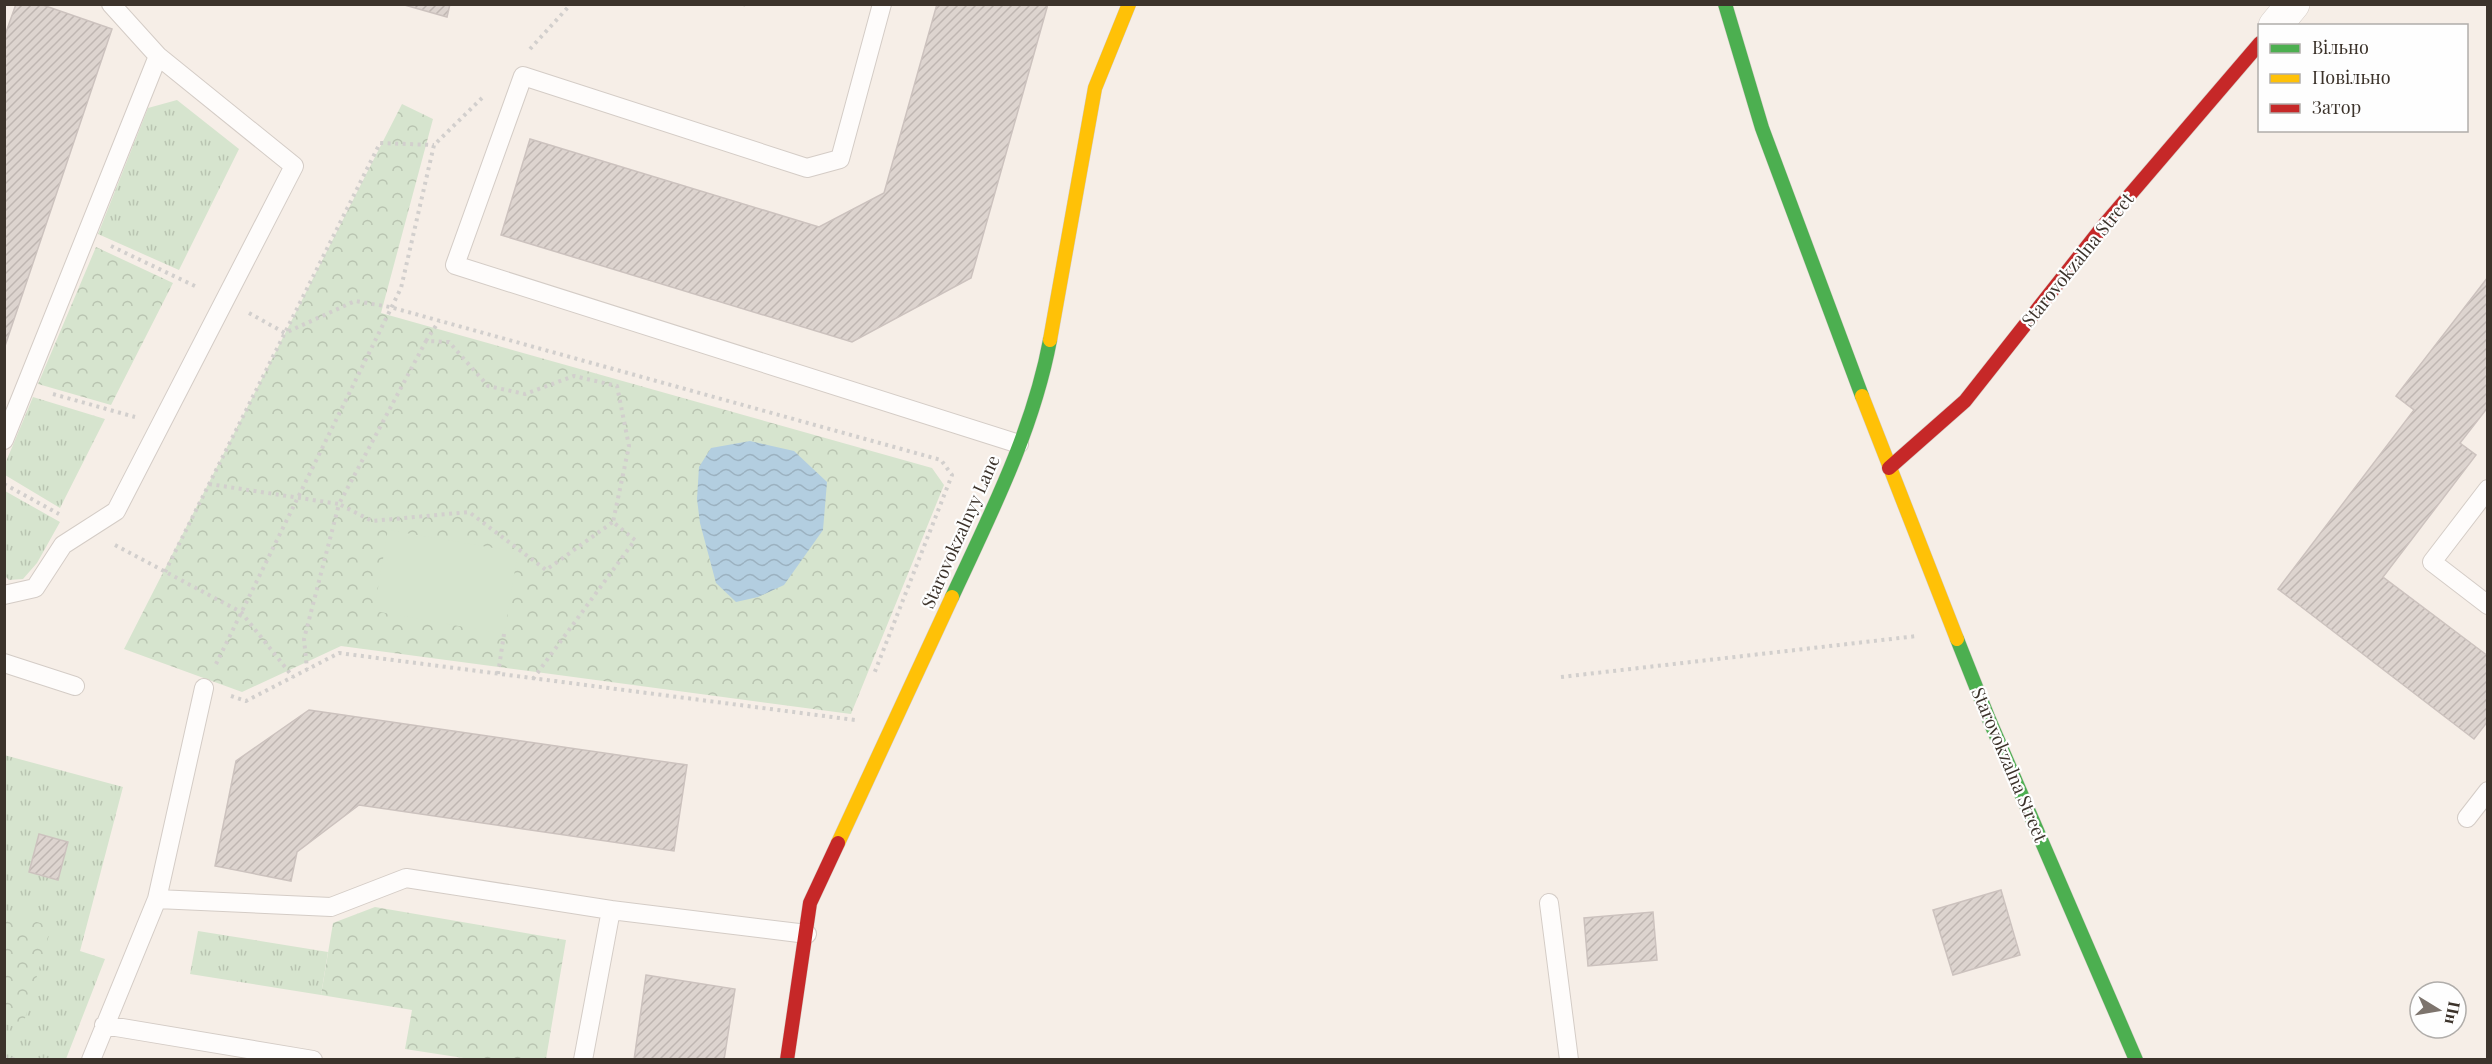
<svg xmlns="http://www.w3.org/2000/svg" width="2492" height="1064" font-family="'Playfair Display',serif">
<defs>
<pattern id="grass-tufts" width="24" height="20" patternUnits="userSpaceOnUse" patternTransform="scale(1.5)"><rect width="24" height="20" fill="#d6e4ce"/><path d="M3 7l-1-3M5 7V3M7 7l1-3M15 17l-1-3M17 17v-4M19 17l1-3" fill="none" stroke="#b9c4b1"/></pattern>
<pattern id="forest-crowns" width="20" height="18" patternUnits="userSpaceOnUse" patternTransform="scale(1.5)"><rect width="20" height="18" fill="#d6e4ce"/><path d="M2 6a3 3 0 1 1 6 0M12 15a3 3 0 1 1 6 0" fill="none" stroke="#b9c4b1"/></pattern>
<pattern id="water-waves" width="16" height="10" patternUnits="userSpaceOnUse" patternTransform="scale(1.5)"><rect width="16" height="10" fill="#b3cee0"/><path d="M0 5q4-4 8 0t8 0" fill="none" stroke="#9bb1c0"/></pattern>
<pattern id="building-hatch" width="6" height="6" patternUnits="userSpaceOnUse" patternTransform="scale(1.5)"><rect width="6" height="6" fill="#ddd4cf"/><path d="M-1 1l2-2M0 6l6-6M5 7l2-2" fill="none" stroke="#bfb6b2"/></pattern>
</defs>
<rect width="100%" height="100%" fill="#f6eee7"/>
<path fill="url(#grass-tufts)" d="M 177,100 L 239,149 L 179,270 L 98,234 L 148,108 Z
M 33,397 L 105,419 L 60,508 L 5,475 L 5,464 Z
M 5,491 L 60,522 L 37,563 L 23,579 L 9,580 L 5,576 Z
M 4,755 L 123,787 L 80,951 L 105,959 L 66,1059 L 5,1059 Z
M 198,931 L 328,952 L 321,995 L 190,974 Z"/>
<path fill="url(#forest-crowns)" d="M 402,104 L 433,119 L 381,313 L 932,468 L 944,485 L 851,714 L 341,646 L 242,692 L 124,649 Z
M 96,247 L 173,283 L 111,405 L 38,384 Z
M 375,907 L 566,940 L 546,1059 L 470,1059 L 405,1049 L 412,1010 L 321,995 L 333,923 Z
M 5,913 L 51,926 L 22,1029 L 5,1024 Z"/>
<path fill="#d6e4ce" d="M 388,530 L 518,552 L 504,634 L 374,611 Z"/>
<path fill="url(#water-waves)" d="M 750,441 L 794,451 L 827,482 L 823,530 L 784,585 L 758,597 L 736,602 L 716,583 L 700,523 L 697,499 L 699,467 L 711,448 Z"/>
<path fill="url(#building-hatch)" stroke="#ccc2be" stroke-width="1.5" d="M 16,4 L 40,4 L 112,29 L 4,349 L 4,38 Z
M 401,4 L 450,4 L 447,17 Z
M 937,4 L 1048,4 L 971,278 L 852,342 L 501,235 L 530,139 L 819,227 L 884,193 Z
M 2488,277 L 2488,407 L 2460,443 L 2476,455 L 2383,577 L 2488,656 L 2488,721 L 2474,739 L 2278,589 L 2414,410 L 2396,396 Z
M 309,710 L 687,765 L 674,851 L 359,805 L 297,852 L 291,881 L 215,866 L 236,761 Z
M 39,834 L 68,842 L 58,880 L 29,872 Z
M 2001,890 L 2020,955 L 1953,975 L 1933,910 Z
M 1653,912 L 1657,960 L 1588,966 L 1584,918 Z
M 646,975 L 735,989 L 724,1060 L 634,1060 Z"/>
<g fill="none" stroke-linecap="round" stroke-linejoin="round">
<g stroke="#d4ccc6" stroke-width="20">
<path id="lane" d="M 882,4 L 840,159 L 807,168 L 523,76 L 455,265 L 1019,444
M 4,440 L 158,56
M 2488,489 L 2432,562 L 2488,605
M 4,595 L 35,588 L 63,545 L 116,511 L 294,166 L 158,56 L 111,4
M 4,663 L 75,686
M 2467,818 L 2488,791
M 157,899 L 204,688
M 1549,903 L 1569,1060
M 104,1025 L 313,1060
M 91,1060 L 157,899 L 331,907 L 406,878 L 611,910
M 583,1060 L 611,910 L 807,934"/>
</g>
<g stroke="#d4ccc6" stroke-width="34">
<path id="street" d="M 2275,26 L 2293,4"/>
</g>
<g stroke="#d4ccc6" stroke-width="15">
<path id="fast" d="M 1725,4 L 1762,128 L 1862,396
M 952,597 C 990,515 1033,431 1050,340
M 1957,639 L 1988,717 L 2136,1060"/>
</g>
<g stroke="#d4ccc6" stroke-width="15">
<path id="slow" d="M 1050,340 L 1095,88 L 1129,4
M 1862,396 L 1957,639
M 838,843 L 952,597"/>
</g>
<g stroke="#d4ccc6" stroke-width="15">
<path id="jam" d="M 1889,468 L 1965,401 L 2104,225 L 2260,43
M 787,1060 L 810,903 L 838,843"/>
</g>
<path stroke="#d2cfcd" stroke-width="4" stroke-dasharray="3 4.5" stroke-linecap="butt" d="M 743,5 L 745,4
M 530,49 L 571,4
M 111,246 L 199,288
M 249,313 L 285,333 L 355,301 L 390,307 L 941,460 L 952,475 L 874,674
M 426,341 L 439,321
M 53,394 L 135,417
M 4,484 L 59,514
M 209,484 L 339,504 L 304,639 L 307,669
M 115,545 L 241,612 L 293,677
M 165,572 L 380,143 L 434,145
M 216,664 L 401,288 L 434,145 L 485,95
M 498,674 L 504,634
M 1561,677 L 1917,636
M 533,679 L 635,540 L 613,522 L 629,446 L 617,386 L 574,376 L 525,394 L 488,386 L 449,342 L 426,341 L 339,504 L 372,521 L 469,512 L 546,570 L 613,522
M 231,696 L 246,701 L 339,653 L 855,720
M 4,1057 L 16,1060"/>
<use href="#lane" stroke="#fefcfb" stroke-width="18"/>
<use href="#street" stroke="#fefcfb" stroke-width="33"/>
<use href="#fast" stroke="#4caf50" stroke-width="14"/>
<use href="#slow" stroke="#ffc107" stroke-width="14"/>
<use href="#jam" stroke="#c62828" stroke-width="14"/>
</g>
<g text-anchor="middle" stroke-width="4.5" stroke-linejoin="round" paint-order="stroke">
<g font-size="18" fill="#3c332b" stroke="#fefefe">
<text transform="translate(2078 260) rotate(-51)" y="6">Starovokzalna Street</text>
<text transform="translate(961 532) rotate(-66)" y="6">Starovokzalnyy Lane</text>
<text transform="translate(2009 765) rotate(67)" y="6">Starovokzalna Street</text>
</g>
</g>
<rect width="2492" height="1064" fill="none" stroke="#3c332b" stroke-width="12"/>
<rect x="2258" y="24" width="210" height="108" fill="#fefefe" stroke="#b0adaa" stroke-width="1.5"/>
<rect x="2270" y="44" width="30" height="9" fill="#4caf50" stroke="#b0adaa" stroke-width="1.5"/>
<text x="2312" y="54" font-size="18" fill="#3c332b">Вільно</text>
<rect x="2270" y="74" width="30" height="9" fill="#ffc107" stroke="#b0adaa" stroke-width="1.5"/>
<text x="2312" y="84" font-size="18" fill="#3c332b">Повільно</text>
<rect x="2270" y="104" width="30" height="9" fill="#c62828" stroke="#b0adaa" stroke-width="1.5"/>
<text x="2312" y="114" font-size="18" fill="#3c332b">Затор</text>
<g transform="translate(2438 1010) rotate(101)"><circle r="28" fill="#fefefe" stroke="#b0adaa" stroke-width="1.5"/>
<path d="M0-4.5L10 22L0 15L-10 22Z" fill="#7d746d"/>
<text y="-9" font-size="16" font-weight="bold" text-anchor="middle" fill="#3c332b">Пн</text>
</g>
</svg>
